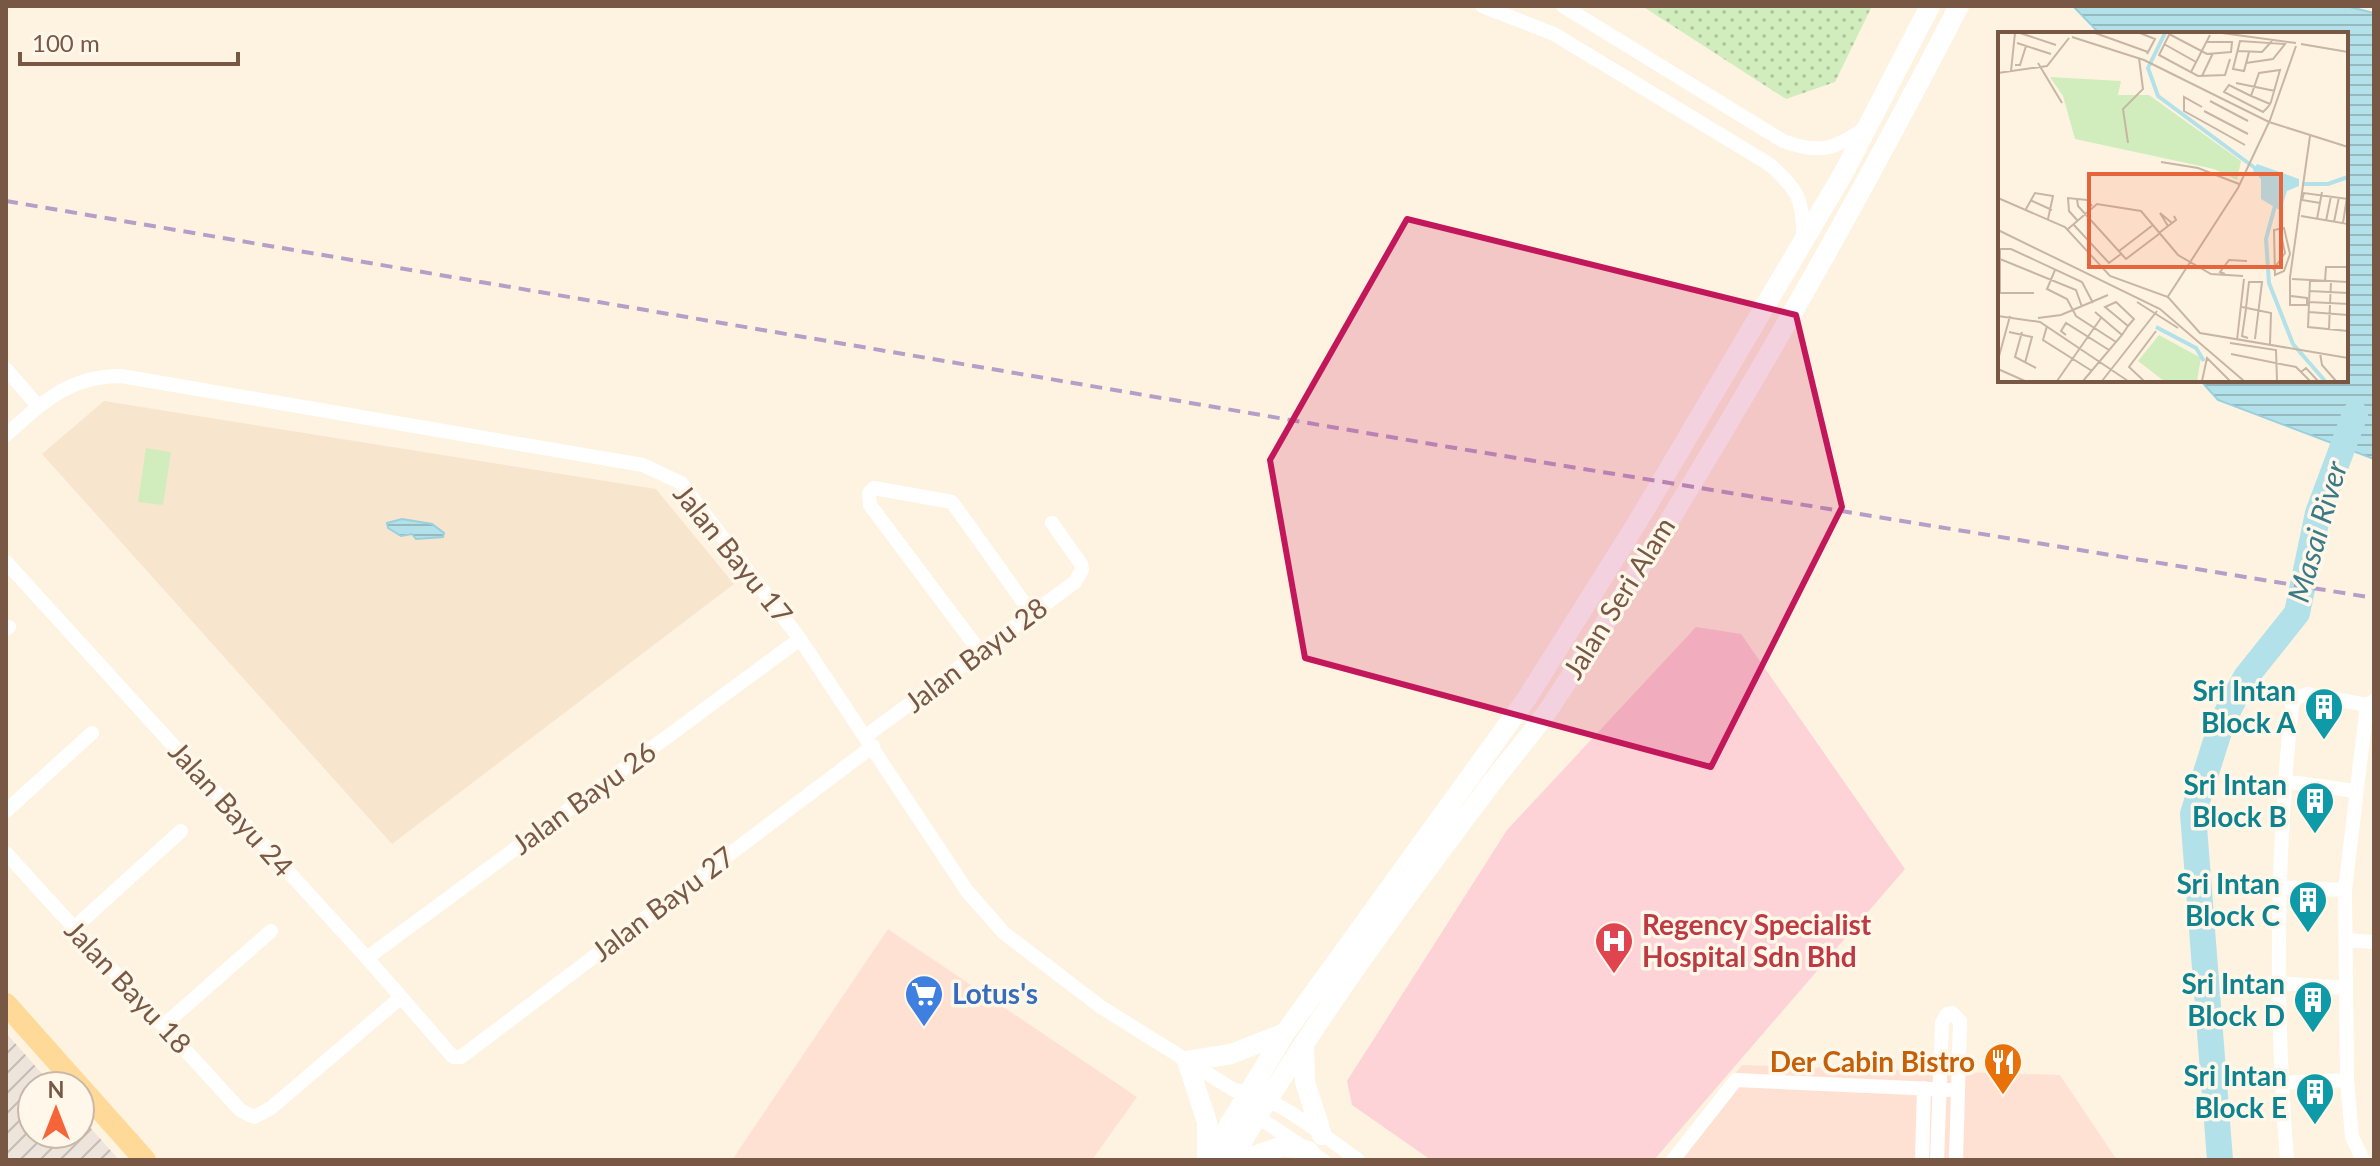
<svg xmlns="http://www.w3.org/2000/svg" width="2380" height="1166" font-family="Lato,sans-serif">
<defs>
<pattern id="industrial-furrows" width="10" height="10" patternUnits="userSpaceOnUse" patternTransform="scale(2)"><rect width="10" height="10" fill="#ede4dc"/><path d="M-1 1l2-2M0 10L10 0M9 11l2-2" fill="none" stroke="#c5bcb4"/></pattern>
<pattern id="grass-dots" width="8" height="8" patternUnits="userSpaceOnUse" patternTransform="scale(2)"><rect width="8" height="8" fill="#d1edbe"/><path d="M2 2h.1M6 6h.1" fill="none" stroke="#aec39c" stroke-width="1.8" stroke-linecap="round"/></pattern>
<pattern id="water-rules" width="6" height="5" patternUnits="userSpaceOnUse" patternTransform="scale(2)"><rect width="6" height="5" fill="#b3e1ea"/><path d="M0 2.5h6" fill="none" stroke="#96b9bf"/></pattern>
</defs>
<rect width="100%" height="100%" fill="#fef3e1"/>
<path fill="#f7e5ce" d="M 104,401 L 656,489 L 734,584 L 392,844 L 42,454 Z"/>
<path fill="#ffe1d4" d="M 888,929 L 1137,1097 L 1092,1160 L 732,1160 Z
M 1742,1065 L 2060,1075 L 2117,1160 L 1666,1160 Z"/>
<path fill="url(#industrial-furrows)" d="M 6,1033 L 53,1086 L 32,1086 L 32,1134 L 80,1134 L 80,1116 L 119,1160 L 6,1160 Z"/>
<path fill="#fdd3d7" d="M 1696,627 L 1741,634 L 1905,869 L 1654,1160 L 1431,1160 L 1352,1105 L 1347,1081 L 1507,830 Z"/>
<path fill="url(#grass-dots)" d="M 1642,6 L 1872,6 L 1835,82 L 1786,99 Z"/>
<path fill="#d1edbe" d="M 146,448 L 171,452 L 163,505 L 138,502 Z"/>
<path fill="url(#water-rules)" stroke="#98d1dd" stroke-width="2" d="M 2073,6 L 2346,6 L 2374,13 L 2374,459 L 2218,400 L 2200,380 L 2346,380 L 2346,34 L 2100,34 Z
M 402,519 L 432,524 L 444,533 L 443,537 L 416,539 L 412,534 L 401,536 L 388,528 L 387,523 Z"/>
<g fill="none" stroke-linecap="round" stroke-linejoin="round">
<path stroke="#b3e1ea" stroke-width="26" d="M 2220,1160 L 2193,814 L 2222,722 L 2246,677 L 2297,613 L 2318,513 L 2355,414"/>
<path stroke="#fff" stroke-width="14" d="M 1482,6 L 1554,34 L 1769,164 C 1797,188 1804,200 1803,238
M 1563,6 L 1783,141 C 1819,154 1834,150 1865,128
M 6,369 L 38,406
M 6,435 C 43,402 69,376 121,376 L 643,465 L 681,483 L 800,639 L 967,891 L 1004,933 L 1101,1007 L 1234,1090 C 1273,1093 1325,1137 1358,1160
M 6,562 L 367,958 L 453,1057 L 461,1057 L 873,746
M 6,629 L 9,627
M 981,653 L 870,505 L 869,493 L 874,488 L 952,502 L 1032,614
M 866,736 L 1075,582 L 1082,570 L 1081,564 L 1052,523
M 2284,781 L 2355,791
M 6,811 L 92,733
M 6,853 L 240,1110 L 254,1117 L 271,1108 L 400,998
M 2279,887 L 2345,890
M 74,928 L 181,831
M 2345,940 L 2374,942
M 367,958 L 800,639
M 2280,983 L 2346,988
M 164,1025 L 271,931
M 2281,1083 L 2347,1080
M 1250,1112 L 1323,1160
M 1673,1160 L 1736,1080 L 1958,1090
M 1922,1160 L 1924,1088
M 1937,1160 L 1942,1023 L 1947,1014 L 1952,1013 L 1960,1021 L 1956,1160
M 2287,1160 C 2275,1009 2276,856 2292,705 L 2297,697 L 2308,694 L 2367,705 L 2374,701
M 2363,1160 L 2352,1137 L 2347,1080 L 2345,890 L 2367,705"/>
<path stroke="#fff" stroke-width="20" d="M 1304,1045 L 1305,1082 L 1322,1135
M 1207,1159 L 1207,1122 L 1187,1061 L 1231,1054 L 1285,1033
M 1208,1160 L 1285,1033 L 1527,698 L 1637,523 L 1843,174 L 1930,6
M 1231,1160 C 1306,1033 1395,911 1484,793 C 1506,763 1531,736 1551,706 C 1700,481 1835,246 1959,6
M 1242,1160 L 1283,1146 L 1309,1151"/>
<path stroke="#ffd997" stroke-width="22" d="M 6,1004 L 79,1086
M 80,1087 L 145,1160"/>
<path stroke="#b69ec9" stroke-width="4" stroke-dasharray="12 8" stroke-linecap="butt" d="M 6,201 L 1449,447 L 2374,598"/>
</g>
<path fill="#c2185b" fill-opacity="0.2" stroke="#c2185b" stroke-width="6" stroke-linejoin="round" d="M 1407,219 L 1796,315 L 1842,507 L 1711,767 L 1305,658 L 1270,460 Z"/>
<defs>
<g id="building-pin" transform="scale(2)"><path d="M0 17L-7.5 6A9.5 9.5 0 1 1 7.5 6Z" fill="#0f9aa8" stroke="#fff7e9"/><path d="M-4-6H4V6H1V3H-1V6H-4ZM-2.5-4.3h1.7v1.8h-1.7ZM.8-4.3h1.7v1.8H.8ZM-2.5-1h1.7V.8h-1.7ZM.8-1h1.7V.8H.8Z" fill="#fff"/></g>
<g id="hospital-pin" transform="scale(2)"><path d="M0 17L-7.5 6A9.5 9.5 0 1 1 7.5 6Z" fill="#e0444e" stroke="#fff7e9"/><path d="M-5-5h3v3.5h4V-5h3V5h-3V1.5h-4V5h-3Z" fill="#fff"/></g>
<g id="supermarket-pin" transform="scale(2)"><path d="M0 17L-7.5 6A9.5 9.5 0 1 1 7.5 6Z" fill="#3f7fe0" stroke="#fff7e9"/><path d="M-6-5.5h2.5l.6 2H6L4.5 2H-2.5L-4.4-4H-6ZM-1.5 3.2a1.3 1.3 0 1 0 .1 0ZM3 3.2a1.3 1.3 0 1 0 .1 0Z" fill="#fff"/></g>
<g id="restaurant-pin" transform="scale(2)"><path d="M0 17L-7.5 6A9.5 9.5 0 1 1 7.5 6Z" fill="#e8710a" stroke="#fff7e9"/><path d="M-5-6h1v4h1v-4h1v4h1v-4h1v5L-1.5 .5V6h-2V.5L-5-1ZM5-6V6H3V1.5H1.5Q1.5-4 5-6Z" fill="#fff"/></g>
</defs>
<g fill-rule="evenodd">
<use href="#building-pin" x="2324" y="707"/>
<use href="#building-pin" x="2315" y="801"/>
<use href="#building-pin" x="2308" y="900"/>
<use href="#hospital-pin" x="1614" y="941"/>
<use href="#supermarket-pin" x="924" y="994"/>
<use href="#building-pin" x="2313" y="1000"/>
<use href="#restaurant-pin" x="2003" y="1062"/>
<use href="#building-pin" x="2315" y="1092"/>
</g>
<g text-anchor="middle" stroke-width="7" stroke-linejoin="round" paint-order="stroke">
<g font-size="28" fill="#785845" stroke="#fff7e9">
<text transform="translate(733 554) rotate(51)" y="10">Jalan Bayu 17</text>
<text transform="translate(1619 598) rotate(-58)" y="10">Jalan Seri Alam</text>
<text transform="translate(976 655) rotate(-37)" y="10">Jalan Bayu 28</text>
<text transform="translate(584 798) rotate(-36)" y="10">Jalan Bayu 26</text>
<text transform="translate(231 809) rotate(48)" y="10">Jalan Bayu 24</text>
<text transform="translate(663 904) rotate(-37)" y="10">Jalan Bayu 27</text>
<text transform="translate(128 987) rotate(47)" y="10">Jalan Bayu 18</text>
</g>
<g font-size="28" font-weight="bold" fill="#0d838f" stroke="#fff7e9" text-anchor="end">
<text x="2296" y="701">Sri Intan<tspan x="2296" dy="32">Block A</tspan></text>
<text x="2287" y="795">Sri Intan<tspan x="2287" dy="32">Block B</tspan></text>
<text x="2280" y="894">Sri Intan<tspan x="2280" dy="32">Block C</tspan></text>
<text x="2285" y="994">Sri Intan<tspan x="2285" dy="32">Block D</tspan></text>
<text x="2287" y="1086">Sri Intan<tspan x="2287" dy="32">Block E</tspan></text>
</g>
<g font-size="28" font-weight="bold" fill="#be3a42" stroke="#fff7e9" text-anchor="start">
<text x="1642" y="935">Regency Specialist<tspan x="1642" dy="32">Hospital Sdn Bhd</tspan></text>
</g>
<g font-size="28" font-weight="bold" fill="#366cbe" stroke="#fff7e9" text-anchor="start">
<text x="952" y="1004">Lotus's</text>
</g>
<g font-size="28" font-weight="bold" fill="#c56008" stroke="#fff7e9" text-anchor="end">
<text x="1975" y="1072">Der Cabin Bistro</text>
</g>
<g font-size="30" font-style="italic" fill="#3a7987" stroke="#fff7e9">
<text transform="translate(2318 532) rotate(-74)" y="10">Masai River</text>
</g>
</g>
<g transform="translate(1998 32)">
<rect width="350" height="350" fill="#fef3e1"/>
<path d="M 52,45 L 123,49 L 120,63 L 151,63 L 243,129 L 239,148 L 216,137 L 77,107 L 65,64 Z" fill="#d1edbe"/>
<path d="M 161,303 L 203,326 L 199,349 L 166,349 L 140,329 Z" fill="#d1edbe"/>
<path d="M 259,132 L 301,147 L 301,154 L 289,159 L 283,179 L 263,167 L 263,147 L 255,139 Z" fill="#b3e1ea"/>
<path fill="none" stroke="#b3e1ea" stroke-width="4" d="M 167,1 L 150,36 L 160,64 L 261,139M 304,152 L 330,152 L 350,145M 277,174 L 268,207 L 271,251 L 295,312 L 327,349M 158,295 L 198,316 L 206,329"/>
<path fill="none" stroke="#c8b5a3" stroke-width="2" d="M 22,1 L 58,13M 97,1 L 150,20M 142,1 L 157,7 L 149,22M 172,1 L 161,23 L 200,44 L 227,43 L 232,27M 224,1 L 298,11M 171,2 L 209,22 L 233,20 L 234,10 L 209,10M 74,5 L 146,28 L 271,90 L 350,115M 19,11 L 53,22M 166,12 L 198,30M 303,12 L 350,20M 240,19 L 264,20 L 274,9M 40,31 L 64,71M 248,31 L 275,27 L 287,12 L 242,9 L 235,37 L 246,39 L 251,20M 17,33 L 22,33 L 28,14M 13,39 L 17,1M 193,40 L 212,3M 0,41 L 49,34 L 71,6M 204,44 L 215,21M 238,51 L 277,59M 253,64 L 261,41 L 282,38 L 273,70 L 272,72 L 269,76 L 265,80 L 226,60 L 231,53 L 253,64 L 258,66 L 272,72M 212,69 L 250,89M 204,75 L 186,65 L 186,79 L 247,113M 206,79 L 250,102M 272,88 L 298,14M 130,111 L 125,77 L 145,57 L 141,26M 163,130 L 200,136 L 241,152M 0,166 L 67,195 L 112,244 L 170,265 L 202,301 L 350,326M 79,167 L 80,174 L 128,227 L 161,202M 32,168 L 54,178M 322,171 L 304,168 L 306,161 L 350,167M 28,177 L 37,161 L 55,164 L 50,187M 303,184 L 350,192M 319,187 L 324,160M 79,188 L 71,179 L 70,166 L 89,168 L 94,174M 328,189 L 333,164M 336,190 L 341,165M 345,191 L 349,165M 75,192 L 111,231 L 123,222M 170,194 L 162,181 L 174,191M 286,196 L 292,222 L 286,239 L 277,243 L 276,198 ZM 70,197 L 99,172 L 143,179 L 180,223 L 213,242 L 245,244M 0,198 L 162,277 L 246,349M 282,199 L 283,236M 161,201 L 178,188 L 176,184M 0,217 L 13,217 L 84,250 L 95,271M 2,217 L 2,261M 121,219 L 155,193M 2,227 L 78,258 L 84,275M 57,238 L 49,257 L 69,267 L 78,284 L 118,310M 275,238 L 287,221 L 282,198M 227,242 L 222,240 L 231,228 L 249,229M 294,247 L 350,250M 312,248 L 310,295 L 350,299M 327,249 L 328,235 L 350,235M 312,259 L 350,261M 1,261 L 36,261M 293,264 L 309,266 L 309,273 L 292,273 L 292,245 L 312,104M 169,266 L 240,156 L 272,88M 139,270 L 180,296M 311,270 L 350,272 L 350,265M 244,275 L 273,281 L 272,312M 248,276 L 251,250 L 264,250 L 257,307M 248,277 L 244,304 L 250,306M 97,280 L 124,303M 311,280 L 350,283M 0,284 L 42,290 L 130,349M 40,286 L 63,283 L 110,263M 49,294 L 45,308 L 94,339M 331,297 L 333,249M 11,300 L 34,305 L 27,331M 24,300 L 17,325 L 38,336M 68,303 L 63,299 L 68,291 L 111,318M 239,308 L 246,247M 232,311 L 278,318 L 279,349M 322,321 L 324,333 L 338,349M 233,322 L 298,335 L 312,349M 0,328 L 12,284M 0,337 L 27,349M 303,340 L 308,336 L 320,349M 59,349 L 103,286M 85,349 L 124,303 L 130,294 L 136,287 L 118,270 L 107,275 L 130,294M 104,349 L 159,279M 146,349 L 131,335 L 158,299M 204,349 L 209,326 L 232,349"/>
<path fill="#e8643a" fill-opacity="0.15" stroke="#e8643a" stroke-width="4" d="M 91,142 L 283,142 L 283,235 L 91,235 Z"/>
<rect width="350" height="350" fill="none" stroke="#785845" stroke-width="4"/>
</g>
<rect width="2380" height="1166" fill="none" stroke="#785845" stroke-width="16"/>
<g transform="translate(56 1110)"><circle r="38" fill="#fff7e9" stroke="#c9b7a7" stroke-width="2"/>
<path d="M0-6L14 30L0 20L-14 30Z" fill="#f56539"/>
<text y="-12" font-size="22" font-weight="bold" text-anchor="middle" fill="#785845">N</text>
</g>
<path d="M20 52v12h218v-12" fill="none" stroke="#785845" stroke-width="4"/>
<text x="32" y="52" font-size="24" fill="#785845" stroke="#fff7e9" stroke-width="6" paint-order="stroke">100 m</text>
</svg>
